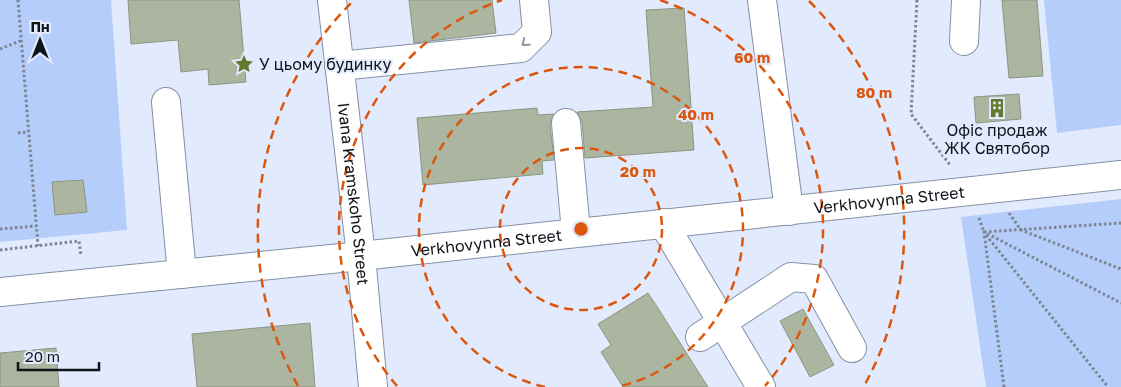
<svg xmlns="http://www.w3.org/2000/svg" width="1121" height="387" font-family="'Golos Text',sans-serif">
<rect width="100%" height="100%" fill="#e2ebfd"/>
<path fill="#b5cdfb" d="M 0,0 L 111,0 L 127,230 L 0,242 Z
M 1044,0 L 1121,0 L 1121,125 L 1057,133 Z
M 1121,199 L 1121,387 L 986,387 L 961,217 Z"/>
<path fill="#acb59f" stroke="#8c9580" d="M 128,0 L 239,0 L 246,82 L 209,85 L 208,69 L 181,72 L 178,40 L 131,44 Z
M 409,0 L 492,0 L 496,33 L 414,43 Z
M 1002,0 L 1037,0 L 1043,76 L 1009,78 Z
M 684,8 L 694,150 L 585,158 L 582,122 L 577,112 L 653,107 L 646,10 Z
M 1019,94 L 1021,119 L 976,123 L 974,97 Z
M 537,108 L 538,115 L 554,114 L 550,124 L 554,160 L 542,161 L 543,174 L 423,185 L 417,118 Z
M 83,180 L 87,212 L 55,215 L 52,182 Z
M 648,293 L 656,305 L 708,387 L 623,387 L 601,352 L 611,345 L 598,324 Z
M 803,309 L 834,365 L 810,377 L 780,321 Z
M 310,323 L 315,387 L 197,387 L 192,334 Z
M 56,348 L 59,387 L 0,387 L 0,353 Z"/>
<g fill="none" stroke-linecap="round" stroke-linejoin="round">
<g stroke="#8590a4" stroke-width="30">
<g id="minor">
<path id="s1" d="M 332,0 L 361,256 L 373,387"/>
<path d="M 762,0 L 789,211"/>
<path d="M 964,41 L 966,0"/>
<path d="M 339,66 L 521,48 L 537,32 L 534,0"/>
<path d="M 166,102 L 182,274"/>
<path d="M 566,123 L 576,232"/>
<path d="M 663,223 L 761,387"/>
<path id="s2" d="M 0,292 L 361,256 L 1121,175"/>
<path d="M 700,337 L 791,277 L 814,279 L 852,348"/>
</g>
</g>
<path stroke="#7e8591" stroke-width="3" stroke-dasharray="2.5 2.5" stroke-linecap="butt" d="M 18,0 L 38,246
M 917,0 L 911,114 L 950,165
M 0,49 L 20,41
M 18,133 L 28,132
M 1009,213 L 1021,230 L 1121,269
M 979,218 L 984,232 L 1121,223
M 0,229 L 36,226
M 986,235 L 1108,387
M 0,250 L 79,241 L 81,256
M 1004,387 L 984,232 L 1121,303"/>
<use href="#minor" stroke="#fff" stroke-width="28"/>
</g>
<defs><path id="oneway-chevron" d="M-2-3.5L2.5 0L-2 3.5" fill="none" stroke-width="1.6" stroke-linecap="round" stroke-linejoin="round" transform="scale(1.25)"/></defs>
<use stroke="#939598" href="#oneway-chevron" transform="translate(525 43) rotate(141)"/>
<g fill="none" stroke="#dd560d" stroke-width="2.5" stroke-dasharray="9 6">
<circle cx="581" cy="229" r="81"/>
<path d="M545 387A162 162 0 1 1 617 387"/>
<path d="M397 386A242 242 0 0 1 502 0M660 0A242 242 0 0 1 765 386"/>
<path d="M298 386A323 323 0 0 1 353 1M809 1A323 323 0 0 1 864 386"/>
</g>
<defs>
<g id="sight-bare" transform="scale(1.5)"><path d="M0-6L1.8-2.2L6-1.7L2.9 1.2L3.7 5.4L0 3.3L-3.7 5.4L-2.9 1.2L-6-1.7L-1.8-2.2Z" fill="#607b2f" stroke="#e2ebfd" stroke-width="2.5" paint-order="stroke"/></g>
<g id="building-bare" transform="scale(1.5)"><path d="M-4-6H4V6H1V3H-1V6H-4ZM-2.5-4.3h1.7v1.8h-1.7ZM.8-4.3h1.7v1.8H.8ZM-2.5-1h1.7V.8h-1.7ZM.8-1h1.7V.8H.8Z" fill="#607b2f" stroke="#e2ebfd" stroke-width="2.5" paint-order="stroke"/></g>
</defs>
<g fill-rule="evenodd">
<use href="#sight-bare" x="244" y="64"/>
<use href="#building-bare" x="997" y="108"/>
</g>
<g text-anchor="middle" stroke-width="4" stroke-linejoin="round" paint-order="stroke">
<g font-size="16" fill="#0f131a" stroke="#e2ebfd" text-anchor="start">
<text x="259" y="70">У цьому будинку</text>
<text x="997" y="136" text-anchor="middle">Офіс продаж<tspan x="997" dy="18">ЖК Святобор</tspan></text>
</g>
<g font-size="16" fill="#0f131a" stroke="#e2ebfd">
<text dy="6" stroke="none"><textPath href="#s1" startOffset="195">Ivana Kramskoho Street</textPath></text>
<text dy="6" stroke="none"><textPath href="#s2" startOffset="894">Verkhovynna Street</textPath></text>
<text dy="6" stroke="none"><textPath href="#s2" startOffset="489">Verkhovynna Street</textPath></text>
</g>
</g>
<circle cx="581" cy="229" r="8" fill="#dd560d" stroke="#e2ebfd" stroke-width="2.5"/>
<g font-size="15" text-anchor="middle" font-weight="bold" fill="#dd560d" stroke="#e2ebfd" stroke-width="4" stroke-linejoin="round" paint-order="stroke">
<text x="752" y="63">60 m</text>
<text x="874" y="98">80 m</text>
<text x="696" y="120">40 m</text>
<text x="638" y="177">20 m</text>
</g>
<g transform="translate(40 40)" stroke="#e2ebfd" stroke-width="4" paint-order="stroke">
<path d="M0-4L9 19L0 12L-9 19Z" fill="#0f131a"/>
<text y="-8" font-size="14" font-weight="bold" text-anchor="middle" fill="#0f131a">Пн</text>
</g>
<path d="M18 362v8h81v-8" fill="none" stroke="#0f131a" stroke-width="2.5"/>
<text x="25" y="362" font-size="15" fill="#0f131a" stroke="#e2ebfd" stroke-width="4" paint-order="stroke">20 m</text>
</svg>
